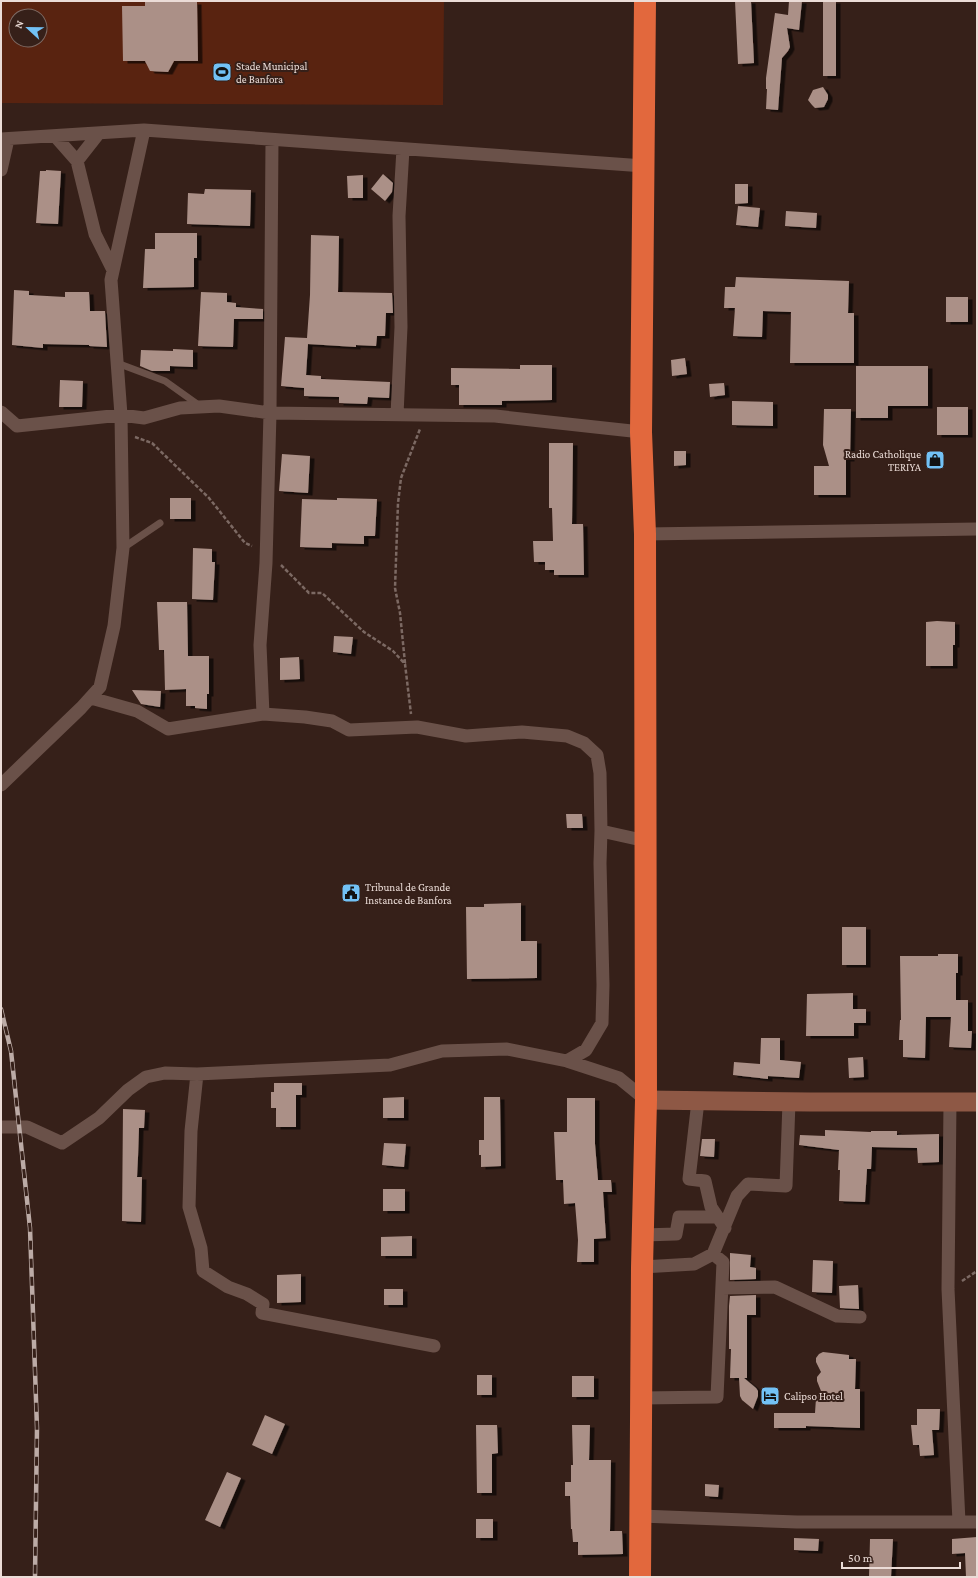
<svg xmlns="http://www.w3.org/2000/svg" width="978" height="1578" font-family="'Crimson Pro',serif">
<defs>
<filter id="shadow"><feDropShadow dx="4.5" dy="2.5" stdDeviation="0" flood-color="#0009"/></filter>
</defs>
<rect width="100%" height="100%" fill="#362019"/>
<path fill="#592310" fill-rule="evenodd" d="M 1,1 L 444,1 L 443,105 L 1,103 ZM 16,16 L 40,16 L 40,40 L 16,40 Z"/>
<path fill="#ab9087" filter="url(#shadow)" d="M 145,1 L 197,2 L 198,61 L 174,61 L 168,72 L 150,71 L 145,61 L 123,61 L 122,6 L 145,6 Z
M 735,1 L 751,1 L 754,63 L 738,64 Z
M 789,1 L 802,1 L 799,30 L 787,28 L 790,47 L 788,51 L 782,58 L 778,110 L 766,109 L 767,89 L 766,89 L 766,78 L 775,13 L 788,15 Z
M 823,1 L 836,1 L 836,76 L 823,76 Z
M 823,87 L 828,95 L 828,99 L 824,107 L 815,108 L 812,105 L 808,100 L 813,90 Z
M 46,170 L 61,171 L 58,224 L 36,223 L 40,171 L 46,171 Z
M 383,174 L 393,183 L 392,192 L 385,201 L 371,189 Z
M 363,175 L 363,198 L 348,198 L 347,176 Z
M 735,184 L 748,184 L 748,203 L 735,204 Z
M 205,189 L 251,190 L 250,226 L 187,224 L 188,193 L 204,194 Z
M 738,206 L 760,208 L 758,227 L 736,225 Z
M 786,211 L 817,213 L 816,228 L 785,226 Z
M 155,233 L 197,233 L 197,258 L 194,258 L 194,287 L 143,288 L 145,249 L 155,249 Z
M 311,235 L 339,236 L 338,292 L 392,293 L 393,313 L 386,313 L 385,336 L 377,336 L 376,346 L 356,345 L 356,347 L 308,344 L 306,375 L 321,376 L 321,379 L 390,382 L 389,398 L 368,397 L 367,404 L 339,403 L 339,397 L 304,396 L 304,388 L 281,386 L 285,337 L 307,338 L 310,295 Z
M 736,277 L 849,281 L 848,313 L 854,313 L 854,363 L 790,363 L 791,312 L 763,311 L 762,337 L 733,336 L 735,308 L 724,308 L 725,287 L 735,287 Z
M 14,290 L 29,291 L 29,295 L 65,297 L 65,292 L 89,292 L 90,311 L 105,311 L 107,347 L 89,346 L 89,345 L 43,344 L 43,348 L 12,345 Z
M 201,292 L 227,293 L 227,302 L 236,303 L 236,307 L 263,309 L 263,319 L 234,319 L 233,347 L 198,346 Z
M 946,297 L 968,297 L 968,322 L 946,322 Z
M 173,349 L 193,350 L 193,367 L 170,366 L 170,371 L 152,371 L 140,366 L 141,350 L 173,351 Z
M 685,358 L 687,374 L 672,376 L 671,360 Z
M 520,365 L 552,365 L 552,400 L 502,401 L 502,405 L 459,405 L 459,385 L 451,385 L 451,368 L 520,369 Z
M 856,366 L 928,366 L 928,406 L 888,406 L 888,418 L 856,418 Z
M 60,380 L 83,381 L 82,407 L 59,407 Z
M 724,383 L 725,395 L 710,397 L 709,384 Z
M 732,401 L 773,402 L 773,426 L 732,425 Z
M 937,407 L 968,407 L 968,435 L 937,435 Z
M 824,409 L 851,409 L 850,459 L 846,459 L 846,495 L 814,495 L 814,466 L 829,466 L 823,445 Z
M 549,443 L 573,443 L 572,524 L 583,524 L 584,575 L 554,575 L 554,570 L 545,570 L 545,562 L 534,562 L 533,541 L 553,541 L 552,508 L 549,508 Z
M 674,451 L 686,451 L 686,465 L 674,466 Z
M 282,454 L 310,456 L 308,493 L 279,491 Z
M 170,498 L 191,498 L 191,519 L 170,519 Z
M 337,498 L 377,499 L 375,536 L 364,536 L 364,544 L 332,543 L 332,548 L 300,547 L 302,499 L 337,500 Z
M 193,548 L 212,549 L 212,562 L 215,562 L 213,600 L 192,599 Z
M 157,602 L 187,602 L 188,656 L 209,656 L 209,694 L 207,694 L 207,709 L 195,708 L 195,706 L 186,706 L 186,689 L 165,690 L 164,650 L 159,650 Z
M 937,621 L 955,622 L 955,645 L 953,645 L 953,666 L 926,666 L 926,622 Z
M 334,636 L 353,637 L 351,654 L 333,652 Z
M 299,657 L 300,679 L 280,680 L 280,658 Z
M 132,690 L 161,691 L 160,707 L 141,704 Z
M 566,814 L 582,814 L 583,828 L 567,828 Z
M 521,903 L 521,941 L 537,941 L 537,978 L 467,979 L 466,907 L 484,907 L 484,904 Z
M 842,927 L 866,927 L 866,965 L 842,965 Z
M 938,954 L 958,954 L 958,973 L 956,973 L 956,1000 L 968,1000 L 968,1031 L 972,1031 L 971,1048 L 949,1047 L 951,1017 L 926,1017 L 925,1058 L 903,1057 L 903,1040 L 899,1040 L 900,1020 L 901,1020 L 900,956 L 938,956 Z
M 853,993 L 853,1009 L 866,1009 L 866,1023 L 854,1023 L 854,1036 L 806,1036 L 807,994 Z
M 761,1038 L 780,1038 L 780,1060 L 801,1062 L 799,1078 L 768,1076 L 768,1079 L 733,1075 L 734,1062 L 760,1064 Z
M 863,1057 L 864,1077 L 849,1078 L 848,1058 Z
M 274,1083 L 302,1083 L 302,1095 L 296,1095 L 296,1127 L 276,1127 L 276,1108 L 271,1108 L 271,1092 L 274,1092 Z
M 404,1097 L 404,1118 L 383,1118 L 383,1098 Z
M 484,1097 L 500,1097 L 501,1166 L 481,1167 L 481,1155 L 479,1155 L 479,1140 L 484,1140 Z
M 567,1098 L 595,1098 L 595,1144 L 598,1180 L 611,1180 L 612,1192 L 603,1192 L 606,1238 L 594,1239 L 594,1262 L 577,1262 L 578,1240 L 575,1203 L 564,1204 L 563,1180 L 556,1180 L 554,1132 L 567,1132 Z
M 123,1109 L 145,1110 L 144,1128 L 139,1128 L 138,1157 L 137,1177 L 142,1177 L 141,1222 L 122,1221 Z
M 825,1130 L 871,1132 L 871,1131 L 897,1131 L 897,1135 L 939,1134 L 939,1162 L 918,1163 L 917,1148 L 872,1147 L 871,1169 L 867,1169 L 865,1202 L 839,1201 L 840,1170 L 838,1170 L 839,1150 L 799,1145 L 800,1135 L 825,1136 Z
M 702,1139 L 715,1139 L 714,1157 L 700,1156 Z
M 384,1143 L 406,1144 L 404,1167 L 382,1165 Z
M 383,1189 L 405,1189 L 405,1211 L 383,1211 Z
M 412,1236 L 412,1256 L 381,1256 L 381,1237 Z
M 730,1253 L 751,1255 L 750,1267 L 756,1268 L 756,1279 L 730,1280 Z
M 813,1260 L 833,1261 L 832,1293 L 812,1292 Z
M 301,1274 L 301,1302 L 277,1303 L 277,1275 Z
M 858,1285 L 859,1309 L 840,1308 L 839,1286 Z
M 384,1289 L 403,1289 L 403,1305 L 384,1305 Z
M 756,1295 L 756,1315 L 747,1315 L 747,1378 L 744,1378 L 756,1388 L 758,1391 L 758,1396 L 753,1409 L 742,1400 L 740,1396 L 739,1378 L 730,1378 L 731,1349 L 729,1349 L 729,1306 L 730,1296 Z
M 823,1352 L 849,1355 L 849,1359 L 856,1359 L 855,1389 L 860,1389 L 860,1428 L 806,1426 L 806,1428 L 774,1428 L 774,1413 L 815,1413 L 816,1398 L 821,1391 L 817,1381 L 817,1377 L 821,1372 L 816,1362 L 816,1358 L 819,1354 Z
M 477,1375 L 492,1375 L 492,1395 L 477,1395 Z
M 572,1376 L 594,1376 L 594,1397 L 572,1397 Z
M 917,1409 L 940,1409 L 939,1430 L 932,1430 L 934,1455 L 920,1456 L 919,1445 L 913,1445 L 911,1425 L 917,1425 Z
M 265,1415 L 285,1424 L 272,1454 L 252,1445 Z
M 476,1425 L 497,1425 L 498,1453 L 492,1454 L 492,1493 L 477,1493 Z
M 572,1425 L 590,1425 L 589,1460 L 611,1460 L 610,1531 L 622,1531 L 623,1554 L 578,1555 L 578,1542 L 573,1542 L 572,1529 L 571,1529 L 570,1496 L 565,1496 L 565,1482 L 571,1482 L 571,1465 L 573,1465 Z
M 227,1472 L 241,1478 L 220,1527 L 205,1520 Z
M 705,1484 L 719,1485 L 718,1497 L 705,1496 Z
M 476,1519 L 493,1519 L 493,1538 L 476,1538 Z
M 977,1537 L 977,1577 L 966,1577 L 965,1553 L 952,1554 L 952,1539 Z
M 794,1538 L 819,1539 L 818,1551 L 794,1550 Z
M 870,1539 L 893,1539 L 891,1577 L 869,1577 Z"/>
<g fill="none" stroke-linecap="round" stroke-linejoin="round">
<path stroke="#7c6963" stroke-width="2.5" stroke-dasharray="4 2" stroke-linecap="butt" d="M 135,437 L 152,443 L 209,498 L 245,543 L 252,546
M 281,565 L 309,593 L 322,593 L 364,632 L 393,651 L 405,664 L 411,714
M 405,663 L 400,613 L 395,588 L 398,503 L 401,478 L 420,429
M 962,1281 L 977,1271"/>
<path stroke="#6a5149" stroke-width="7" d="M 117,363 L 165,381 L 200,406
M 123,548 L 160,523"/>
<path stroke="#6a5149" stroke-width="13" d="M 55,136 L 77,161 L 95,234 L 113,270
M 1,139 L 144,130 L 644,166
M 77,161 L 99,133
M 1,170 L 8,139
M 1,412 L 17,426 L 121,415 L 144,418 L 180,408 L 219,406 L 270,413 L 495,416 L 641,432
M 397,415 L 401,327 L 399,216 L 403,149
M 645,534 L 977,529
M 91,698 L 137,711 L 168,729 L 263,714 L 305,717 L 332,721 L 349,730 L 417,727 L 466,736 L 522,732 L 567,736 L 584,743 L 597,755 L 600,773 L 601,831 L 646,841
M 263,714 L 260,645 L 266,563 L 270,413 L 272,140
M 1,785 L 81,708 L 100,687 L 114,626 L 123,548 L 121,415 L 111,280 L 144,130
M 567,1061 L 619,1078 L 646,1100
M 197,1074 L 191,1131 L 189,1207 L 201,1248 L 203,1271 L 228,1287 L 247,1294 L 263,1304 L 262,1313 L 434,1346
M 698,1101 L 689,1179 L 705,1181 L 711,1207 L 725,1228
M 950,1103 L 948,1289 L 959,1522
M 1,1127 L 27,1127 L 62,1143 L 99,1118 L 128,1090 L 146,1077 L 165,1073 L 197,1074 L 390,1065 L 442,1051 L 507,1049 L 567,1061 L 586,1050 L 602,1023 L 603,985 L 600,863 L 601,831
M 643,1235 L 676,1234 L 679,1217 L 717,1217
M 642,1267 L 694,1264 L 713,1254 L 737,1196 L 748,1184 L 786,1186 L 789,1102
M 722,1288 L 775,1287 L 837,1316 L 860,1317
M 642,1398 L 717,1397 L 723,1262 L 713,1254
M 641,1516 L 797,1522 L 977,1522"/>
<path stroke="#8e5845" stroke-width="19" d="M 646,1100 L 810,1102 L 977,1102"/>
<path stroke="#e2683d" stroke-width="22" d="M 640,1577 L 642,1267 L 646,1100 L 645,534 L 641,432 L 645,1"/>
<g stroke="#bcaba6" stroke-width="4.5">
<path id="rail" d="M 1,1009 L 11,1051 L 30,1228 L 37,1428 L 35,1577"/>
</g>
<use href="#rail" stroke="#362019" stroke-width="3" stroke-dasharray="9" stroke-linecap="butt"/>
</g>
<defs>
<g id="stadium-square" transform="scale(1)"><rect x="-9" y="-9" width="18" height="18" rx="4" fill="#72c1f5" stroke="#362019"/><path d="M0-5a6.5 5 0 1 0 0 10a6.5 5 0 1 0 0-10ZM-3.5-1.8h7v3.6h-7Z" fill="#111"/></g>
<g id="shop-square" transform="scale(1)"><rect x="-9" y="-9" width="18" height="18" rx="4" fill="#72c1f5" stroke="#362019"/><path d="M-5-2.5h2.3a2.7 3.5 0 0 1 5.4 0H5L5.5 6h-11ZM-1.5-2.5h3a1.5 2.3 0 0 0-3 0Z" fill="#111"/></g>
<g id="civic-square" transform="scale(1)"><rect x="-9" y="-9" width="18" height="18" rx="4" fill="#72c1f5" stroke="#362019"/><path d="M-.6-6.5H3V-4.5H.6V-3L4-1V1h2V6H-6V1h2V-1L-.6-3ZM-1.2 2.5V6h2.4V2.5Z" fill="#111"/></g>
<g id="hotel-square" transform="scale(1)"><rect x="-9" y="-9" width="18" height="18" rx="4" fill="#72c1f5" stroke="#362019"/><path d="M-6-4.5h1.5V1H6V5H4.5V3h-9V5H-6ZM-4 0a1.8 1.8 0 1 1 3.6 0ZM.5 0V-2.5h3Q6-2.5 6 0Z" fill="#111"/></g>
</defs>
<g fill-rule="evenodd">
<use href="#stadium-square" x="222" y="72"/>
<use href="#shop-square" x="935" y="460"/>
<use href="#civic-square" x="351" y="893"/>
<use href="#hotel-square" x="770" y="1396"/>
</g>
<g text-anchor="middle" stroke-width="4" stroke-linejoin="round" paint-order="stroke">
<g font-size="11" fill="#ebdcd7" stroke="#362019" text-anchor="start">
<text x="236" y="70">Stade Municipal<tspan x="236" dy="13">de Banfora</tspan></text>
<text x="921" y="458" text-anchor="end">Radio Catholique<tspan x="921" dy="13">TERIYA</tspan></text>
<text x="365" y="891">Tribunal de Grande<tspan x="365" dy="13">Instance de Banfora</tspan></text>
<text x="784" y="1400">Calipso Hotel</text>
</g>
</g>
<rect width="978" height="1578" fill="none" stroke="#ebdcd7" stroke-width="4"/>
<g transform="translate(28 28) rotate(292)"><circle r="19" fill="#362019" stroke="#7e6b65"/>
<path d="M0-3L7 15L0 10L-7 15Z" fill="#72c1f5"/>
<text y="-6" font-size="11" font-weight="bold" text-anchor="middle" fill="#ebdcd7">N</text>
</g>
<path d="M842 1562v6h118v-6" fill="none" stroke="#ebdcd7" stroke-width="2"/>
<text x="848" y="1562" font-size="12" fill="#ebdcd7" stroke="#362019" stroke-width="3" paint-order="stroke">50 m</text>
</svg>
